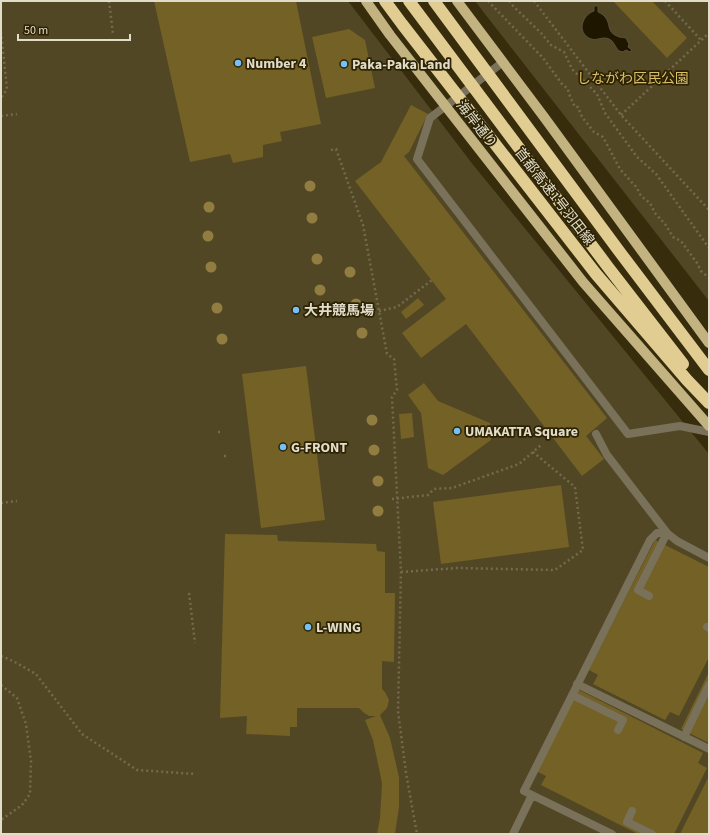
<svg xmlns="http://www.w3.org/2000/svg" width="710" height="835" font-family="'Source Sans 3','Noto Sans JP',sans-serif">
<rect width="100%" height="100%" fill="#372d0d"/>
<path fill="#524725" d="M 1,1 L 348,1 L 474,166 L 709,454 L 709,834 L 1,834 Z
M 475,1 L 709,1 L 709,301 L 485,14 Z"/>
<path fill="#1f1600" stroke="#5a523d" d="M 594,6 L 598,6 L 598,12 C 614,19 604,31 617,36 C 620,38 623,37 626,38 L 629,44 L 628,47 L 632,50 L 630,52 L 626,50 L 623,52 L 619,51 C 615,47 614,41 609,39 C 603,36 597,41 591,39 C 576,33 582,15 594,11 Z"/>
<path fill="#736126" d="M 154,1 L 296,1 L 321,124 L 280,132 L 282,141 L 263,145 L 263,157 L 233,163 L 230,154 L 190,162 Z
M 613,1 L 652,1 L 687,38 L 667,58 Z
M 349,29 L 365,40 L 375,88 L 326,98 L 312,37 Z
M 411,105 L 428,114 L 409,152 L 404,156 L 607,418 L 586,436 L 604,459 L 582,476 L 466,324 L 421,358 L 402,333 L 446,299 L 355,181 L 381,162 Z
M 418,298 L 424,305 L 406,319 L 401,312 Z
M 306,366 L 325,520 L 261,528 L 242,374 Z
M 424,383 L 438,401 L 490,423 L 491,440 L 443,475 L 428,468 L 421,413 L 408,395 Z
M 412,413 L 414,437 L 401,439 L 399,414 Z
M 561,485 L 569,547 L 441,564 L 433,502 Z
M 225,534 L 277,535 L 278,541 L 376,544 L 377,551 L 385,552 L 385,593 L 395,593 L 394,662 L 382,661 L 382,689 L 385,692 L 389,700 L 387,708 L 380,715 L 390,738 L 399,777 L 399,807 L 395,834 L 377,834 L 380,818 L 382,783 L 373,740 L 365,720 L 376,716 L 369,716 L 363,712 L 359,708 L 297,708 L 297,727 L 290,727 L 290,736 L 246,734 L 247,716 L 220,718 Z
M 655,540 L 709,567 L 709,657 L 679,716 L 670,712 L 665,720 L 593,684 L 598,675 L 589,670 Z
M 709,672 L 709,743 L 681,729 Z
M 577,689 L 703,753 L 698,763 L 707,768 L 674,834 L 638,834 L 541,785 L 546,776 L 536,771 Z
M 709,776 L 709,834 L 680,834 Z"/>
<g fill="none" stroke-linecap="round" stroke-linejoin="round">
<path stroke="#736a4f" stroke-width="2.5" stroke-dasharray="2 3" stroke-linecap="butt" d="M 109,1 L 113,34
M 488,1 L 543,58 L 562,84 L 568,89 L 569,94 L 575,107 L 578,107 L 582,117 L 594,132 L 603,137 L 620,169 L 637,188 L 641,196 L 650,203 L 655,213 L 665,224 L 673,237 L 681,241 L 697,263 L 701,271 L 709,278
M 509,1 L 514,7 L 541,33 L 551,45 L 564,52 L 572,69 L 597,94 L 605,113 L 637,157 L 656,174 L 709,248
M 534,1 L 621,115 L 709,210
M 665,1 L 701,40
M 1,32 L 7,89 L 1,98
M 621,115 L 709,33
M 1,116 L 17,114
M 331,150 L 336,149 L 363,225 L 387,354 L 394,359 L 397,390 L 392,397 L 401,572 L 398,711 L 406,773 L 417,834
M 379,311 L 397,307 L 432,280
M 218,432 L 222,432
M 224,456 L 228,456
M 392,499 L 428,495 L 434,489 L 452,488 L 519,464 L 541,445
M 1,503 L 17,501
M 401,572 L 457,568 L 555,570 L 583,550 L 575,487 L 533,452
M 189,593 L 195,643
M 1,656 L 13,661 L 36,674 L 82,734 L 137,770 L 195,774
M 1,685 L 17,698 L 26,724 L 31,761 L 30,794 L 22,805 L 1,820"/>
<path stroke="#797159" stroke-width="8" d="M 503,62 L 430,118 L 417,159 L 628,434 L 680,426 L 709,432
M 596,434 L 607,455 L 667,533 L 638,590 L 649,596
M 707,627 L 709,628
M 577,684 L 709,749
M 572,695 L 623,720 L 618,730
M 684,737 L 709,685
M 532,795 L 524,791 L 650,540 L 657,533 L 667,533 L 677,541 L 709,558
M 632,811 L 627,822 L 652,834
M 513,834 L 532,795 L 612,834"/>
<path stroke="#c3b381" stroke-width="10" d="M 366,1 L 390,35 L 583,282 L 709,426
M 457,1 L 544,117 L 709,343"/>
<path stroke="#e1cd91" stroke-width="12" d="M 385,1 L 402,24 L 596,274 L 687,380 L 709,403
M 409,1 L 608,267 L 683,364
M 434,1 L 622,255 L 709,370"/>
</g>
<g fill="#917d40">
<circle cx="310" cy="186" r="5.5"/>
<circle cx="209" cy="207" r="5.5"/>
<circle cx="312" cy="218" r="5.5"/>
<circle cx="208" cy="236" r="5.5"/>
<circle cx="317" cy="259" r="5.5"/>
<circle cx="211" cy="267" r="5.5"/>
<circle cx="350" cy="272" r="5.5"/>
<circle cx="320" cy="290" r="5.5"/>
<circle cx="356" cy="304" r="5.5"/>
<circle cx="217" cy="308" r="5.5"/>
<circle cx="362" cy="333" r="5.5"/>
<circle cx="222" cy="339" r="5.5"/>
<circle cx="372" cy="420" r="5.5"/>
<circle cx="374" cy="450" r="5.5"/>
<circle cx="378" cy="481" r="5.5"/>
<circle cx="378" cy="511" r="5.5"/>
</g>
<g fill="#75c0f6" stroke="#2d2303" stroke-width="1.5">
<circle cx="238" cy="63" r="4"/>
<circle cx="344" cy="64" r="4"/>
<circle cx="296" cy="310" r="4"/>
<circle cx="457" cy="431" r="4"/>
<circle cx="283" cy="447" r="4"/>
<circle cx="308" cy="627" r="4"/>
</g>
<g text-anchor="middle" stroke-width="3.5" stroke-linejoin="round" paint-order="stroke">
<g font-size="14" font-weight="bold" fill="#e2ddcb" stroke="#2d2303" text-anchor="start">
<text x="246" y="68">Number 4</text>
<text x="352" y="69">Paka-Paka Land</text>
<text x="304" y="315">大井競馬場</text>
<text x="465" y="436">UMAKATTA Square</text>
<text x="291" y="452">G-FRONT</text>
<text x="316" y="632">L-WING</text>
</g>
<g font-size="14" fill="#dbbf69" stroke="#2d2303">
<text x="633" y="83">しながわ区民公園</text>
</g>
<g font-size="14" fill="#e2ddcb" stroke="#2d2303">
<text transform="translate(477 124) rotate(52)" y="5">海岸通り</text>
<text transform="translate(555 196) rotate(52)" y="5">首都高速1号羽田線</text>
</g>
</g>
<rect width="710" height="835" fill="none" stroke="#e2ddcb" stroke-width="4"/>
<path d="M18 34v6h112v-6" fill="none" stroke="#e2ddcb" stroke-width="2"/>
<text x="24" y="34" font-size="12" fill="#e2ddcb" stroke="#2d2303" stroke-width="3" paint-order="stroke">50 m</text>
</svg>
